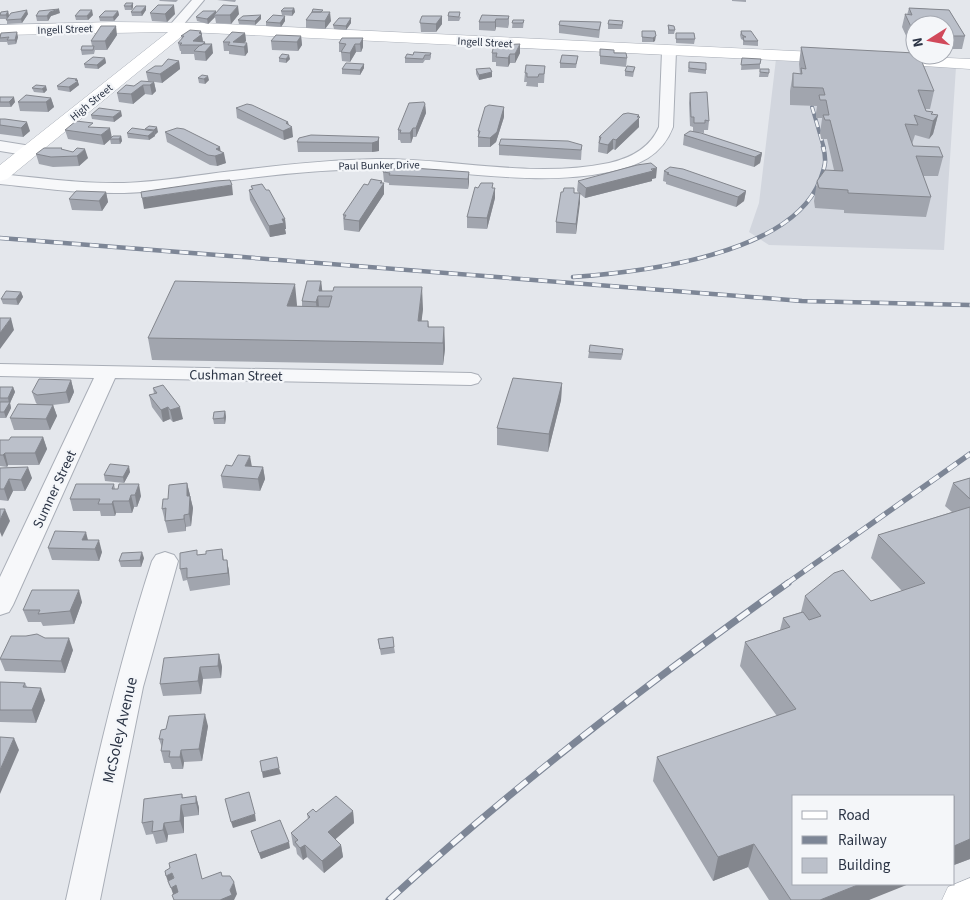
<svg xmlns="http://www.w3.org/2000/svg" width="970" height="900" font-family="'Source Sans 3',sans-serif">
<rect width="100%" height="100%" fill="#e4e7ec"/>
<path fill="#d2d6de" d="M 776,59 L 956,67 L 944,250 L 769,245 L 749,232 L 759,203 Z"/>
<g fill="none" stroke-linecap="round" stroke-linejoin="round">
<g stroke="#a9aeb7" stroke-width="2">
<path id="street" d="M 192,0 L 204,0 L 178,31 L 170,31 L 168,28 L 170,25 Z
M 669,47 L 676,51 L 673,127 C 662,156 638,166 609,172 C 532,188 453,168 376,169 C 328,169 280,174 233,180 C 197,185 161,192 124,193 C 83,194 41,188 0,184 L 0,174 C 41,178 83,184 124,183 C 160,182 197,175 233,171 C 280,165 328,160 376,159 C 453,158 532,179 609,163 C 631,158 650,148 659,127 L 662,51 Z
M 0,141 L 31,146 L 39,151 L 31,156 L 0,151 Z
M 0,364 L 471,373 L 478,375 L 481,379 L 478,383 L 471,385 L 115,378 L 13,605 L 9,612 L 0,615 L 0,577 L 94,378 L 0,376 Z
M 165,552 L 174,555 L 178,561 L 143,687 L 100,900 L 66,900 C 91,786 116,672 152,561 L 156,555 Z"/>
</g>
<g stroke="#a9aeb7" stroke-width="1">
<path id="secondary" d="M 114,22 L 203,23 L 836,53 L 844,58 L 836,63 L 187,32 L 7,179 L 0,181 L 0,165 L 168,32 L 0,35 L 0,25 Z
M 884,55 L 970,59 L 970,69 L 878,63 L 876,60 L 878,57 Z
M 970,878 L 970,900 L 942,900 L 948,887 Z"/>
</g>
<use href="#street" fill="#f7f8fa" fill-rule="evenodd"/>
<use href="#secondary" fill="#fff" fill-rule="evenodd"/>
<g stroke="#7d8696" stroke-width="4">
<path id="rail-far3" d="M 812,107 L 824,148"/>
</g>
<g stroke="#7d8696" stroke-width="4.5">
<path id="rail-far2" d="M 0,238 L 802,301 L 970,305
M 573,277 C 642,272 792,255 820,180 C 825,167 827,160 823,147"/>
</g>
<g stroke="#7d8696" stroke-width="5.5">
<path id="rail-far1" d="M 786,584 L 970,454"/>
</g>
<g stroke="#7d8696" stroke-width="7">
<path id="rail" d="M 389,900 C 515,785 649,682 788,583"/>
</g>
<use href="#rail-far3" stroke="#f4f6f9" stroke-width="2.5" stroke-dasharray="7" stroke-linecap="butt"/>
<use href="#rail-far2" stroke="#f4f6f9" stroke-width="3" stroke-dasharray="9" stroke-linecap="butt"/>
<use href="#rail-far1" stroke="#f4f6f9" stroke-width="4" stroke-dasharray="11" stroke-linecap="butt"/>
<use href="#rail" stroke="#f4f6f9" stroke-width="5" stroke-dasharray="14" stroke-linecap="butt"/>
</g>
<path fill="#a1a5ae" d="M 159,0 L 178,0 L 176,2 L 160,1 Z
M 217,0 L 236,0 L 235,2 Z
M 732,0 L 746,0 L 746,2 L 732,1 Z
M 133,3 L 133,7 L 132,10 L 125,10 L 124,6 Z
M 294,8 L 295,12 L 292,16 L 282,15 L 281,11 Z
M 909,8 L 949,10 L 965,36 L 962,49 L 945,49 L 945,25 L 915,25 L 915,47 L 909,47 L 908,43 L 908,40 L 902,27 L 905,14 L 907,15 Z
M 146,10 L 142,16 L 132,16 L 131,12 Z
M 8,11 L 9,16 L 28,14 L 22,23 L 7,24 L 7,19 L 0,19 L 0,13 Z
M 118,11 L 119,15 L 114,21 L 100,21 L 99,17 Z
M 216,11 L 216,13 L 239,14 L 231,24 L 216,23 L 215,17 L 208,24 L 197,21 L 196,17 Z
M 323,12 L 331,21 L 325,29 L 306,28 L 306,20 Z
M 60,13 L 51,16 L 48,21 L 37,21 L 36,16 Z
M 150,13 L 175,14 L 167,22 L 152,21 Z
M 93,15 L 88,20 L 76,20 L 75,16 Z
M 285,16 L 285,21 L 281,27 L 266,26 L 266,22 Z
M 442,16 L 442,24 L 436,32 L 421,32 L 420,21 Z
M 448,16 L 461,17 L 459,21 L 448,21 Z
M 509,16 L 509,24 L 508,28 L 496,27 L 495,31 L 479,30 L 479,22 Z
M 351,18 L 351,23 L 346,30 L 334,29 L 333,25 Z
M 261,19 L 255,25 L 239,24 L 238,20 Z
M 513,20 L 524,20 L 523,28 L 512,28 Z
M 601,22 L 599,38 L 559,33 L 559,25 Z
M 608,24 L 623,25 L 622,29 L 608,29 Z
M 668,25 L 675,30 L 674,34 L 668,34 Z
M 201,31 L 203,41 L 213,53 L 206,61 L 195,60 L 194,54 L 181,54 L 181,51 L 180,51 L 178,43 L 182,39 L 181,36 Z
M 642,31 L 655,31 L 655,41 L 653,42 L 642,42 Z
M 741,31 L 758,41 L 758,46 L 743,45 L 743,40 L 741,39 L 740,35 Z
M 245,33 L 246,41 L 244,43 L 247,43 L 248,52 L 245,56 L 229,54 L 229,51 L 224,51 L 223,42 Z
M 676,33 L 695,39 L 694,44 L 676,43 Z
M 0,34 L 18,37 L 16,44 L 8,45 L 7,42 L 0,42 Z
M 117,35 L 107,50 L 95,50 L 94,54 L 82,55 L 81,50 L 92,46 L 91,41 Z
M 301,36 L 302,45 L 298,51 L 272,50 L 271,41 Z
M 363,38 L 363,47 L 361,52 L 356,52 L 350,62 L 342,61 L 341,52 L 339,52 L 339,43 Z
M 801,47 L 934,91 L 930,109 L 925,109 L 926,111 L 933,112 L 932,114 L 938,115 L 933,134 L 929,139 L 915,135 L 912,144 L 913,146 L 943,157 L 938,176 L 923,176 L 931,197 L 926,217 L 844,213 L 844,210 L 815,208 L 814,201 L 817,181 L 834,170 L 827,139 L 821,139 L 820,133 L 822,119 L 822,118 L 816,118 L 816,113 L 817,106 L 790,105 L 790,91 L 793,73 L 800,74 L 799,64 Z
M 600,49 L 614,53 L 627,58 L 626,67 L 600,64 Z
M 431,53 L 431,57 L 430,60 L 425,60 L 423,63 L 405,63 L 405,58 L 413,55 Z
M 492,53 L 520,53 L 515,63 L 510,63 L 508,67 L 496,66 L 496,62 L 492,62 Z
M 578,56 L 576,68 L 560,68 L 560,63 Z
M 105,58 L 106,63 L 98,69 L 85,68 L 84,64 Z
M 279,58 L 290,59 L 286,63 L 279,62 Z
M 742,58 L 760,64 L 760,69 L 741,70 Z
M 179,61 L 180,69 L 162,83 L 148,81 L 146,72 Z
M 689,62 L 706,70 L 706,74 L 688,72 Z
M 364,64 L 364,68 L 360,75 L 342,74 L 342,69 Z
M 545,66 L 544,83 L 538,83 L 538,87 L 526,86 L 527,82 L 524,82 L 525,73 Z
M 635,67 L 633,77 L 625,76 L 625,71 Z
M 476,69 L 492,77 L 479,80 L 476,74 Z
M 760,69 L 769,73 L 768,77 L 759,77 Z
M 198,78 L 209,80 L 205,84 L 199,83 Z
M 77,79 L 79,85 L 70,92 L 58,90 L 57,86 Z
M 154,82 L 156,91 L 152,95 L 145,94 L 133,104 L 119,102 L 117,93 L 134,86 Z
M 36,85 L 47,90 L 44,93 L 34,92 L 32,88 Z
M 690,93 L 709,121 L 708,130 L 704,130 L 704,133 L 696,132 L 762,153 L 760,163 L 754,167 L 683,145 L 684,135 L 693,132 L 693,127 L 690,126 L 689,103 Z
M 0,97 L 15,102 L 11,107 L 0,107 Z
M 51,98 L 54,107 L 48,112 L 20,111 L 18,102 Z
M 425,104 L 426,113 L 416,137 L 413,137 L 411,143 L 401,143 L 400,140 L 398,140 L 398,130 Z
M 236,108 L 288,122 L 293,137 L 284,140 L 237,118 Z
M 91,115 L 122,116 L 114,122 L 92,119 Z
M 639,115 L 639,127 L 615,150 L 613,149 L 607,154 L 598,152 L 599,137 Z
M 504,117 L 496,142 L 490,147 L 478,147 L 478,131 Z
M 0,119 L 30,131 L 23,137 L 0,134 Z
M 149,126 L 158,132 L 155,134 L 155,136 L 149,140 L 128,138 L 127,133 L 146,130 L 145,129 Z
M 94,127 L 112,137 L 121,136 L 122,141 L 120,144 L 111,144 L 110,139 L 104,145 L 68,139 L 65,130 Z
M 165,132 L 220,147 L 220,151 L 226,163 L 217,166 L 210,165 L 167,142 Z
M 379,137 L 379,151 L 372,152 L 298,152 L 297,142 Z
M 499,145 L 582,145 L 581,160 L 499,155 Z
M 62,150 L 88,158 L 79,166 L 53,167 L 39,164 L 36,154 Z
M 664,171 L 746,191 L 744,201 L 736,207 L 666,184 L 666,182 L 663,181 Z
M 383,172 L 469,172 L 469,182 L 468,189 L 389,185 L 389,183 L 384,182 Z
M 656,178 L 652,179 L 652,181 L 585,198 L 580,194 L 576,234 L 556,233 L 556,222 L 563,192 L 579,193 L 577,191 L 578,181 Z
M 382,181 L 384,194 L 359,232 L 344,230 L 343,215 L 368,185 Z
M 251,186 L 266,190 L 285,219 L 286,229 L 285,229 L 286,234 L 270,237 L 250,200 L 249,190 L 252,189 Z
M 493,188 L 495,188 L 495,198 L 487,229 L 467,228 L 467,217 Z
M 106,192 L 108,202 L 102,211 L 72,210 L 69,199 Z
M 321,281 L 322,291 L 423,309 L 421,321 L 428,321 L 429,327 L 444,327 L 445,349 L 443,365 L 152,360 L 148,338 L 297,305 L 297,306 L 302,306 L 302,301 Z
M 21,292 L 23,297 L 18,305 L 3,304 L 1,299 Z
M 589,352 L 623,354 L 621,360 L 588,358 Z
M 71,380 L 74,392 L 69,403 L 53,405 L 57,416 L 50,430 L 14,430 L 10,418 L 38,405 L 36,403 L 32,392 Z
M 562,383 L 561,400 L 548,452 L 497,445 L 497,428 Z
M 0,387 L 13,387 L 15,392 L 10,403 L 11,408 L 6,418 L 0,418 Z
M 153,388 L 183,419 L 173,422 L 170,419 L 163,422 L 152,407 L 149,395 L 154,394 Z
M 225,411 L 226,417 L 225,424 L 214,424 L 213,419 Z
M 43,437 L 47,449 L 39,465 L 8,465 L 7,467 L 0,466 L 0,440 L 9,440 Z
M 263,467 L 265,479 L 260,491 L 223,488 L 221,476 Z
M 0,468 L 32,478 L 25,491 L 13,491 L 8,501 L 0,500 Z
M 130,472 L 124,483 L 105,481 L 104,475 Z
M 970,478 L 970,859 L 954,865 L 954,796 L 869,900 L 769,900 L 748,867 L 713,881 L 653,781 L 657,757 L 777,716 L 740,666 L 745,642 L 780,630 L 783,618 L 801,612 L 805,596 L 871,601 L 902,591 L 871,558 L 878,535 L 952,512 L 945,506 L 953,483 Z
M 187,483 L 193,508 L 191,526 L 186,527 L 186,531 L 168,533 L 162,509 L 168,499 Z
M 114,484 L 115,489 L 141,496 L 137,507 L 134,507 L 132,513 L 116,513 L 115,516 L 101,516 L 100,511 L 73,511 L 70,499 Z
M 88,540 L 102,552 L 99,561 L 52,560 L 48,548 Z
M 222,549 L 224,560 L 227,560 L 229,572 L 230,585 L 190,591 L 187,580 L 183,581 L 180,569 L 198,555 L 206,554 Z
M 144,558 L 141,567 L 121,567 L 119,561 Z
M 82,602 L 74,624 L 43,626 L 41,622 L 28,622 L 23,610 Z
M 378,639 L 394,647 L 395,653 L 381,655 Z
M 73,650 L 65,673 L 5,671 L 0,659 Z
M 219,654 L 222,667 L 221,678 L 203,679 L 201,694 L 163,696 L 160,684 Z
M 0,682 L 25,683 L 27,687 L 45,700 L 36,723 L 0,722 Z
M 208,726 L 202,761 L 184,762 L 183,769 L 172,769 L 170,763 L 164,763 L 161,751 L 162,748 L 159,739 Z
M 182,794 L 183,798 L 196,796 L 199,808 L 199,815 L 184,817 L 184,833 L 168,835 L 167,842 L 156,844 L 153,834 L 146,835 L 142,823 Z
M 353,811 L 354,823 L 335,839 L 341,845 L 343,857 L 324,873 L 307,857 L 303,860 L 297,854 L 296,848 L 293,845 L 291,833 L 308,819 L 307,814 L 316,812 Z
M 251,831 L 290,848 L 261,859 L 253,837 Z"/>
<path fill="#83868d" d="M 133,3 L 133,7 L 132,10 L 131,6 Z
M 174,5 L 175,14 L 167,22 L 165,14 Z
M 146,6 L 146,10 L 142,16 L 141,12 Z
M 238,6 L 239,14 L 231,24 L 230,15 Z
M 294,8 L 295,12 L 292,16 L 292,11 Z
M 59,9 L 60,13 L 51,16 L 48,21 L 47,16 L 50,12 Z
M 27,10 L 28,14 L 22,23 L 21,19 Z
M 92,10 L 93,15 L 88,20 L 87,16 Z
M 8,11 L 9,16 L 7,19 L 6,15 Z
M 118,11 L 119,15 L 114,21 L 113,17 Z
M 216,11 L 216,15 L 214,15 L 215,17 L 208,24 L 207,19 Z
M 330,12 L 331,21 L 325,29 L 325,21 Z
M 261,15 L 261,19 L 255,25 L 255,21 Z
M 285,16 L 285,21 L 281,27 L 280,23 Z
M 442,16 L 442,24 L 436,32 L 436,24 Z
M 351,18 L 351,23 L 346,30 L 346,26 Z
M 496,19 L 496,27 L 495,31 L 495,22 Z
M 116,26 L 117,35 L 107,50 L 105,41 Z
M 201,31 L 203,42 L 193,41 L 199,33 Z
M 17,32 L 18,37 L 16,44 L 15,40 Z
M 245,33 L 246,41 L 239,47 L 233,42 Z
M 301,36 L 302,45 L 298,51 L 297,42 Z
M 656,36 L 655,41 L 653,42 L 653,38 Z
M 363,38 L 363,47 L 361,52 L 360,44 Z
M 205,42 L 206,50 L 212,44 L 213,53 L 206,61 L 205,52 L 202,45 Z
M 247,43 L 248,52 L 245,56 L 244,47 Z
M 355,44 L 356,52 L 350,62 L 350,53 Z
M 520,44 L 520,53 L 515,63 L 515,54 Z
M 510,54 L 510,63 L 508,67 L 508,58 Z
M 289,55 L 290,59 L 286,63 L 286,59 Z
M 105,58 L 106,63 L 98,69 L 97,65 Z
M 179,61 L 180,69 L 162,83 L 160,74 Z
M 364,64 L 364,68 L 360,75 L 360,70 Z
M 492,72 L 492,77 L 479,80 L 479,75 Z
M 208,76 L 209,80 L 205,84 L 204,79 Z
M 77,79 L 79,85 L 70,92 L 69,87 Z
M 154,82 L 156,91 L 152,95 L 150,85 Z
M 143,85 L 145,94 L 133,104 L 131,94 Z
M 46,86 L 47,90 L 44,93 L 42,89 Z
M 14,97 L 15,102 L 11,107 L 9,102 Z
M 51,98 L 54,107 L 48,112 L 46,102 Z
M 425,104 L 426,113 L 416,137 L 416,128 Z
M 504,107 L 504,117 L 496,142 L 490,147 L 490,138 Z
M 121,111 L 122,116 L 114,122 L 113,117 Z
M 639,115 L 639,127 L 615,150 L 616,140 Z
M 938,115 L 933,134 L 929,139 L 933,121 Z
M 27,122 L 30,131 L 23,137 L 21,128 Z
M 288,122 L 289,129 L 292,127 L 293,137 L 284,140 L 283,131 L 286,123 Z
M 157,127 L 158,132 L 155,135 L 154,130 Z
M 110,128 L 112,138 L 104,145 L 101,135 Z
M 413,128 L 413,137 L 411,143 L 410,133 Z
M 154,131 L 155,136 L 149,140 L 148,136 Z
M 121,136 L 122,141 L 120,144 L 119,139 Z
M 379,137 L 379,151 L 372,152 L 372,143 Z
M 613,139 L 613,149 L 607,154 L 608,145 Z
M 220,147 L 221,154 L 224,153 L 226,163 L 217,166 L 215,156 L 216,149 Z
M 85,149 L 88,158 L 79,166 L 77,156 Z
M 762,153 L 760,163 L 754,167 L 755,157 Z
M 657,168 L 656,178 L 652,179 L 652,181 L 585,198 L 586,188 Z
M 469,172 L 469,182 L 468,189 L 468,179 Z
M 382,181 L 382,186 L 384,183 L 384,194 L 359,232 L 359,221 Z
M 232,185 L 233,195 L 144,209 L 142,198 Z
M 495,188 L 495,198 L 487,229 L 487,218 Z
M 746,191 L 744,201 L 736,207 L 738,197 Z
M 106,192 L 108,202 L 102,211 L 99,201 Z
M 580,193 L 580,203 L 576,234 L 576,224 Z
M 282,219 L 285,219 L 286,229 L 285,229 L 286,234 L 270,237 L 269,226 Z
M 321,281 L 323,296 L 319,291 Z
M 295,284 L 297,305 L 290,327 L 287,306 Z
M 422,287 L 423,309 L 419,343 L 418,321 Z
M 21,292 L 23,297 L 18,305 L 16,299 Z
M 318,296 L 320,318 L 318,323 L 316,302 Z
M 11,318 L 14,330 L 0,349 L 0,333 Z
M 444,327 L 445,349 L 443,365 L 443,343 Z
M 71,380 L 74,392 L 69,403 L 66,392 Z
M 562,383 L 561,400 L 548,452 L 549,434 Z
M 13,387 L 15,392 L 10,403 L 11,408 L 6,418 L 4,412 L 9,403 L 8,398 Z
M 53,405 L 57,416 L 50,430 L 46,419 Z
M 168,407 L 170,419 L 163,422 L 161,410 Z
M 180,407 L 183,419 L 173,422 L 170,410 Z
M 225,411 L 226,417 L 225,424 L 224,418 Z
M 43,437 L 47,449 L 39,465 L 35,453 Z
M 5,453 L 8,465 L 7,467 L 3,455 Z
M 250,456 L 252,467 L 245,466 Z
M 129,466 L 130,472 L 124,483 L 123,477 Z
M 28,467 L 32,478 L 25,491 L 21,480 Z
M 263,467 L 265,479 L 260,491 L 258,479 Z
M 9,479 L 13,491 L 8,501 L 4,489 Z
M 187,483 L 190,495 L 189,508 L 187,496 Z
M 139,484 L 141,496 L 137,507 L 135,495 Z
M 131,495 L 134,507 L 132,513 L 129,501 Z
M 190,496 L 193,508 L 191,526 L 189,514 Z
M 113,501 L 116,513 L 115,516 L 112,504 Z
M 5,509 L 10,521 L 2,537 L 0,532 L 0,520 Z
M 184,515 L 186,527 L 186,531 L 184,519 Z
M 86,532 L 89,544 L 82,540 Z
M 99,540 L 102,552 L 99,561 L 95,549 Z
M 142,552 L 144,558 L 141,567 L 140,560 Z
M 227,560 L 229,572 L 230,585 L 228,573 Z
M 79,590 L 82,602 L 74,624 L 70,611 Z
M 69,638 L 73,650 L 65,673 L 61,661 Z
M 219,654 L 222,667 L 221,678 L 218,666 Z
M 200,667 L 203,679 L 201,694 L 198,681 Z
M 41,688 L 45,700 L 36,723 L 32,710 Z
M 205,714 L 208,726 L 202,761 L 199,749 Z
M 14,738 L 19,750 L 0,794 L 0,770 Z
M 181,750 L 184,762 L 183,769 L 180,757 Z
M 279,768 L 281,774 L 263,778 L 262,772 Z
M 196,796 L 199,808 L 199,815 L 196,803 Z
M 181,805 L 184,817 L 184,833 L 180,821 Z
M 353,811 L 354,823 L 330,844 L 328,832 Z
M 255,814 L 256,821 L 233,828 L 231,822 Z
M 164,823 L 168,835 L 167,842 L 163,830 Z
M 970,839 L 970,859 L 954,865 L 954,846 Z
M 289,842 L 290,848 L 261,859 L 259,853 Z
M 754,844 L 748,867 L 713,881 L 718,857 Z
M 305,845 L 307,857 L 303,860 L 300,848 Z
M 341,845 L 343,857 L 324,873 L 322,861 Z
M 172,873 L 176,885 L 168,881 L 170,888 L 166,876 Z
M 234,882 L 237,894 L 234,900 L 220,900 L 230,890 Z
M 860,884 L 909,884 L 869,900 L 820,900 Z
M 176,885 L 180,897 L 175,900 L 171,888 Z"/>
<path fill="#bbc0ca" stroke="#83868d" d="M 126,3 L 133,3 L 131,6 L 124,6 Z
M 158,5 L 174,5 L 165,14 L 150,13 Z
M 223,5 L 238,6 L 230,15 L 214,15 Z
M 136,6 L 146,6 L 141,12 L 131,12 Z
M 284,8 L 294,8 L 292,11 L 281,11 Z
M 909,8 L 949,10 L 965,36 L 945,36 L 945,25 L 915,25 L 915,34 L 912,34 L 911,31 L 913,31 L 905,14 L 912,15 Z
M 59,9 L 50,12 L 47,16 L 36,16 L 39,11 Z
M 313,9 L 323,10 L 321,12 L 312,12 Z
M 27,10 L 21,19 L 6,20 L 11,13 Z
M 80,10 L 92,10 L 87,16 L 75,16 Z
M 8,11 L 6,15 L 0,15 L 1,12 Z
M 105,11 L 118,11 L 113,17 L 99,17 Z
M 203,11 L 216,11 L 207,19 L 196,17 Z
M 312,12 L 330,12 L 325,21 L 306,20 Z
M 449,12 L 460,12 L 459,17 L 448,16 Z
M 261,15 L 255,21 L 238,20 L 243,16 Z
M 273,15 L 285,16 L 280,23 L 266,22 Z
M 482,15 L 509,16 L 508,19 L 496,19 L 495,22 L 479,22 Z
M 422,16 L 442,16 L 436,24 L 420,23 L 420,21 Z
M 339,18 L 351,18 L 346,26 L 333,25 Z
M 513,20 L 524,20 L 523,23 L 512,23 Z
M 609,20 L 623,21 L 622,25 L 608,24 Z
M 560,21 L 601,22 L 599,30 L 559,25 Z
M 668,25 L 674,26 L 675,30 L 669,30 Z
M 101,26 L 116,26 L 105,41 L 91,41 Z
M 190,30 L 201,31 L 199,33 L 202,34 L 193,41 L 205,42 L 202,45 L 180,45 L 182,43 L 178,43 L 184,36 L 181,36 Z
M 642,31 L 655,31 L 656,36 L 653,38 L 642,37 Z
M 741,31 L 751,31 L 758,41 L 744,41 L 743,37 L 746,37 L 742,35 Z
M 17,32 L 15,40 L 7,40 L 9,37 L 0,38 L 1,33 Z
M 232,32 L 245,33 L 233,42 L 247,43 L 244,47 L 228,45 L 230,42 L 223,42 Z
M 676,33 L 694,33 L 695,39 L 676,39 Z
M 276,35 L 301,36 L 297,42 L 271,41 Z
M 342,38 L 363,38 L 360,44 L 355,44 L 350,53 L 341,52 L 346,44 L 339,43 Z
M 203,44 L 212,44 L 205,52 L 194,51 L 199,46 Z
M 520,44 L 515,54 L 510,54 L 508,58 L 496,57 L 497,53 L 492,53 L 494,45 Z
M 82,46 L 94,46 L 93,50 L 81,50 Z
M 801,47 L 915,53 L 915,55 L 919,55 L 934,91 L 918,90 L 926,111 L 933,112 L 931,114 L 938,115 L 933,121 L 914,115 L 918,125 L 905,124 L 913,146 L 939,147 L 943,157 L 916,156 L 931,197 L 848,193 L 848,190 L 819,188 L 817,181 L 825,170 L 843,171 L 830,120 L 825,120 L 823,115 L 829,115 L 826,100 L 820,100 L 819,95 L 825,95 L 823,88 L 793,87 L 793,73 L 802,74 L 801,68 L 806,69 Z
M 600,49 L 614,50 L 614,53 L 626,53 L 627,58 L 600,56 Z
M 414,52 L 431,53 L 430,55 L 425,55 L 423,59 L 405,58 L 407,54 L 413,55 Z
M 282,54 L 289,55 L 286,59 L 279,58 Z
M 562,55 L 578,56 L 576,64 L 560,63 Z
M 93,57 L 105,58 L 97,65 L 84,64 Z
M 742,58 L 761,59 L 760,64 L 741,65 Z
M 168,59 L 179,61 L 160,74 L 146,72 L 155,66 L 162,66 Z
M 689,62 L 706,63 L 706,70 L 689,68 Z
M 346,63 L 364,64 L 360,70 L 342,69 Z
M 526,65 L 545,66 L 544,74 L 539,74 L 538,77 L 527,77 L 527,73 L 525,73 Z
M 627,66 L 635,67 L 633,72 L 625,71 Z
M 490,68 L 492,72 L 479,75 L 476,69 Z
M 760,69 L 769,69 L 769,73 L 760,72 Z
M 202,75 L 208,76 L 204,79 L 198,78 Z
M 68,78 L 77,79 L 75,80 L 78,81 L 69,87 L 57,86 Z
M 141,81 L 154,82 L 150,85 L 143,85 L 131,94 L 117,93 L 126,85 L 134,86 Z
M 36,85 L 46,86 L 42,89 L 32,88 Z
M 707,92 L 709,121 L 705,120 L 705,123 L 694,123 L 694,117 L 691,117 L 690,93 Z
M 26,95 L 51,98 L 46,102 L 18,102 Z
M 0,97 L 14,97 L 9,102 L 0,102 Z
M 424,102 L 425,104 L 416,128 L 413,128 L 410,133 L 400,133 L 401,130 L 398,130 L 409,103 Z
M 247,104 L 252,105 L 288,122 L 286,123 L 292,127 L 283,131 L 236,108 Z
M 489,105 L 504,107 L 497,132 L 490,138 L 478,137 L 480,131 L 478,131 L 485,107 Z
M 99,108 L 121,111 L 113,117 L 91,115 Z
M 628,113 L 639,115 L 637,117 L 640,117 L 616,140 L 613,139 L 608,145 L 599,143 L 601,137 L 599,137 L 623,114 Z
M 0,119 L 5,119 L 27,122 L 21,128 L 0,125 Z
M 76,121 L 93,123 L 88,127 L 110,128 L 101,135 L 65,130 Z
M 149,126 L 157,127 L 154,130 L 145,129 Z
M 132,128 L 154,131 L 148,136 L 127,133 Z
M 177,128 L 184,129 L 220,147 L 216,149 L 224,153 L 215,156 L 208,155 L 165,132 Z
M 690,131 L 701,133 L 762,153 L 755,157 L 684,135 Z
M 311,135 L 379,137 L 378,141 L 372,143 L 297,142 L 299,138 Z
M 113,136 L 121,136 L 119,139 L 110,139 Z
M 501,139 L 568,141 L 582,145 L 581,150 L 499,145 Z
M 44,148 L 62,148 L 61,149 L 73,152 L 77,148 L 85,149 L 77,156 L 51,157 L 36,154 Z
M 651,163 L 657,168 L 651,169 L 653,171 L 586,188 L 578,181 L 637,165 Z
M 399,167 L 469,172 L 468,179 L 389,175 L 390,173 L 383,172 L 385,168 L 398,169 Z
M 670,167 L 683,169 L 746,191 L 738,197 L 667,174 L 669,173 L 664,171 Z
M 371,179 L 382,181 L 380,183 L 384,183 L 359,221 L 344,219 L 346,215 L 343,215 L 364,184 L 368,185 Z
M 230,180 L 232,185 L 142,198 L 141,192 L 216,181 Z
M 481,183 L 493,183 L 492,188 L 495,188 L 487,218 L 467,217 L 475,187 L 478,188 Z
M 262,184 L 266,190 L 269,190 L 285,219 L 282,219 L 284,223 L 269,226 L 249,190 L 253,189 L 251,186 Z
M 564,188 L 574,188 L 574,193 L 580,193 L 576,224 L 556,222 L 561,192 L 563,192 Z
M 76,191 L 106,192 L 99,201 L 69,199 Z
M 175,281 L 295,284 L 287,306 L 329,307 L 332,296 L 318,296 L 316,302 L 302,301 L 307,281 L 321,281 L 319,291 L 333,291 L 334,287 L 422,287 L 418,321 L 428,321 L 428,327 L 444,327 L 443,343 L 148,338 Z
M 6,291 L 21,292 L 16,299 L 1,299 Z
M 0,318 L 11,318 L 0,333 Z
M 590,345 L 623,349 L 622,354 L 589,352 Z
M 513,378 L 562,383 L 549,434 L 497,428 Z
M 39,379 L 71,380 L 66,392 L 37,395 L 32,392 Z
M 163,385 L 180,407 L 170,410 L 168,407 L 161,410 L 149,395 L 157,393 L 153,388 Z
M 0,387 L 13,387 L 8,398 L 0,398 Z
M 0,402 L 10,402 L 4,412 L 0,412 Z
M 18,404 L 53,405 L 46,419 L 10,418 Z
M 225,411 L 224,418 L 213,419 L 214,412 Z
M 11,437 L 43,437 L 35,453 L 5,453 L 3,455 L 0,455 L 0,440 L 9,440 Z
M 238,455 L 250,456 L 245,466 L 263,467 L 258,479 L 221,476 L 226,465 L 232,466 Z
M 110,464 L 129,466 L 123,477 L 104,475 Z
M 28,467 L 21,480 L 9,479 L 4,489 L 0,489 L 0,468 Z
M 970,478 L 970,499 L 953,483 Z
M 187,483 L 187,496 L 190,496 L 189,514 L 184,515 L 184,519 L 165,521 L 166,508 L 162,509 L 163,499 L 168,499 L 169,485 Z
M 76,484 L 114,484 L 112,489 L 118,489 L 119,484 L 139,484 L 135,495 L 131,495 L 129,501 L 113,501 L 112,504 L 98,504 L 100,499 L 70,499 Z
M 970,507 L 970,839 L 954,846 L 954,796 L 794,796 L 794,884 L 860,884 L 820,900 L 791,900 L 754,844 L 718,857 L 657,757 L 796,709 L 745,642 L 790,627 L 783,618 L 803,612 L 809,620 L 821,616 L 805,596 L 834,573 L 843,570 L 871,601 L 925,583 L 878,535 Z
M 0,509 L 5,509 L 0,520 Z
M 55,531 L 86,532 L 82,540 L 99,540 L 95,549 L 48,548 Z
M 222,549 L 223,560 L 227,560 L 228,573 L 187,578 L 187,568 L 180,569 L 180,553 L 197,550 L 197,555 L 206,554 L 206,551 Z
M 142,552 L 140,560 L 119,561 L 122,553 Z
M 32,590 L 79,590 L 70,611 L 38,614 L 40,610 L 23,610 Z
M 37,634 L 45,638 L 69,638 L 61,661 L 0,659 L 11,636 L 26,636 Z
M 393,637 L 394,647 L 380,649 L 378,639 Z
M 219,654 L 218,666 L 200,667 L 198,681 L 160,684 L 164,658 Z
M 0,682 L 25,683 L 23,687 L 41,688 L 32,710 L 0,710 Z
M 205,714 L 199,749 L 181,750 L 180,757 L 169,757 L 170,751 L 161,751 L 163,739 L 159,739 L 161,730 L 166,729 L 169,716 Z
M 0,737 L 14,738 L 0,770 Z
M 277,757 L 279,768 L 262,772 L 260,761 Z
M 249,792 L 255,814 L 231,822 L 225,799 Z
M 182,794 L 182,798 L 196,796 L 196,803 L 181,805 L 180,821 L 164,823 L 163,830 L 152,832 L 153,821 L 142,823 L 144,799 Z
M 336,796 L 353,811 L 328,832 L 341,845 L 322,861 L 305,845 L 300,848 L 295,842 L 298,840 L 291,833 L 310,817 L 307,814 L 313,809 L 316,812 Z
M 280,820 L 289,842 L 259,853 L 251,831 Z
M 196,854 L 202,879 L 221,872 L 222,876 L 230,876 L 234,882 L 230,890 L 232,895 L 220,900 L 174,900 L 172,895 L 178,892 L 176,885 L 171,888 L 168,881 L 174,878 L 172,873 L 166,876 L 165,871 L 170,868 L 169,863 Z"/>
<g text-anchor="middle" stroke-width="4.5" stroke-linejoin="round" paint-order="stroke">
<g font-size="11" fill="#2b3445" stroke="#f4f6f9">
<text transform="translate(65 29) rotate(-2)" y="4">Ingell Street</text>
<text transform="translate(485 42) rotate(3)" y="4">Ingell Street</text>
<text transform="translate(91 102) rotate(-39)" y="4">High Street</text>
<text transform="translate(379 165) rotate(-1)" y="4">Paul Bunker Drive</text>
</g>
<g font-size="14" fill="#2b3445" stroke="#f4f6f9">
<text transform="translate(236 375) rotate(1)" y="5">Cushman Street</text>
<text transform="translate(54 489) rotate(-65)" y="5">Sumner Street</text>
</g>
<g font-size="16" fill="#2b3445" stroke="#f4f6f9">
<text transform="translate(119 730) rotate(-77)" y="6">McSoley Avenue</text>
</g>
</g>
<rect x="792" y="795" width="162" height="90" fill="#f4f6f9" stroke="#a4a8b1"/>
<rect x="802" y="811" width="25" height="8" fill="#ffffff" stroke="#a4a8b1"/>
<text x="838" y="820" font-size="15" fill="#2b3445">Road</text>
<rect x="802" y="836" width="25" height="8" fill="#7d8696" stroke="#a4a8b1"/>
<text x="838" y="845" font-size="15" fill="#2b3445">Railway</text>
<rect x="802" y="858" width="25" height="15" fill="#bbc0ca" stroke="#a4a8b1"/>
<text x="838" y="870" font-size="15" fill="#2b3445">Building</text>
<g transform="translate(930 40) rotate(259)"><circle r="24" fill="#f4f6f9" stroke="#a4a8b1"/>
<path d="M0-4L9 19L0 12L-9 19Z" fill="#d1495b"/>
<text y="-8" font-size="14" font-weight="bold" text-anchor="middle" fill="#2b3445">N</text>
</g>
</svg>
